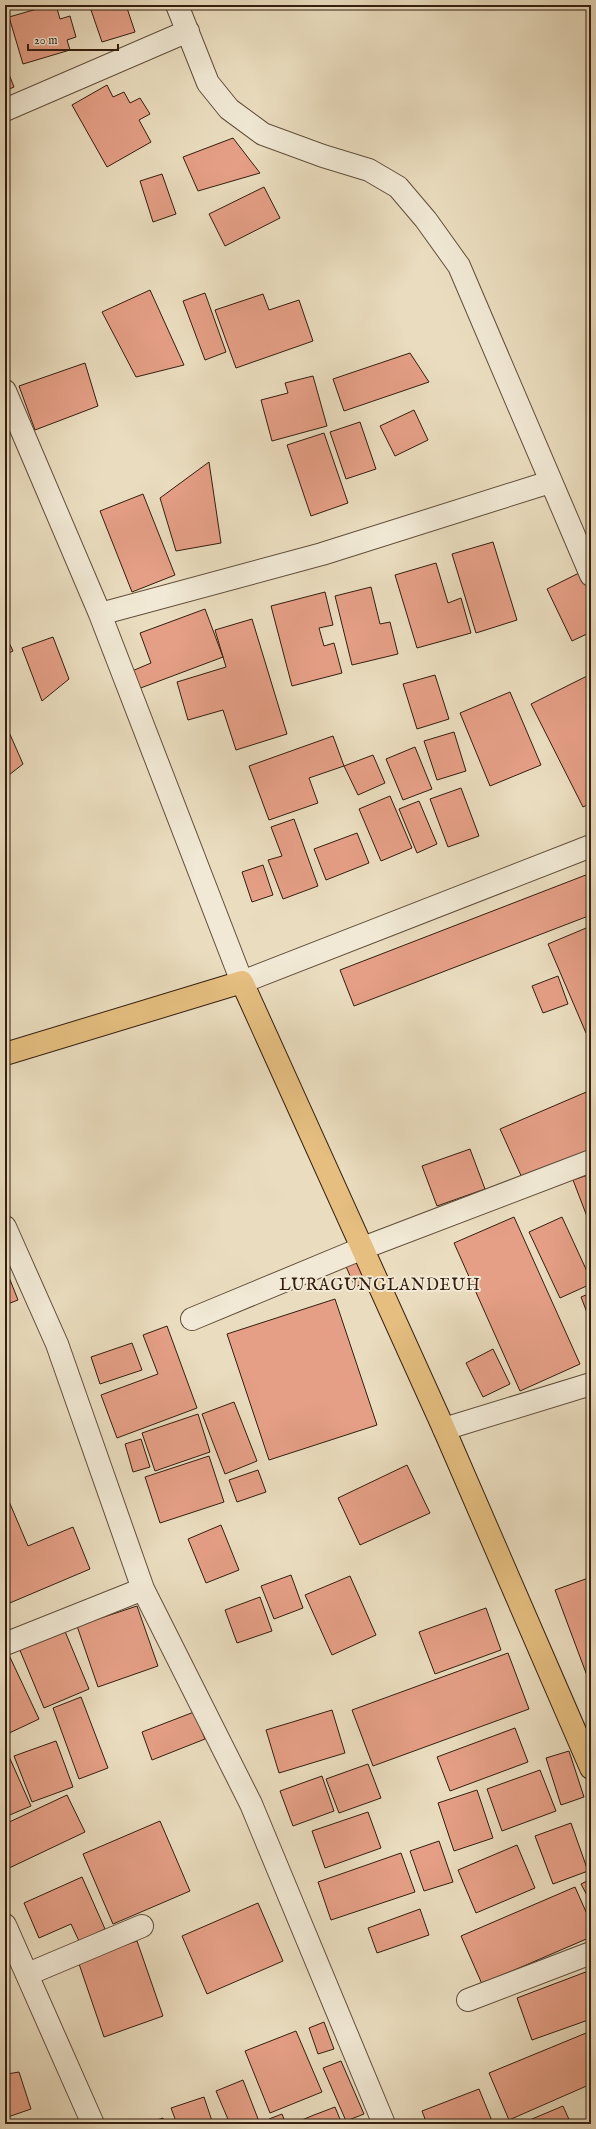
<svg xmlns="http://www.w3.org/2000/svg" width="596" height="2129" font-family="'IM FELL English',serif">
<rect width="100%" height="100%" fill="#eaddbf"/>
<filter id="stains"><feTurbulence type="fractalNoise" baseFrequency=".005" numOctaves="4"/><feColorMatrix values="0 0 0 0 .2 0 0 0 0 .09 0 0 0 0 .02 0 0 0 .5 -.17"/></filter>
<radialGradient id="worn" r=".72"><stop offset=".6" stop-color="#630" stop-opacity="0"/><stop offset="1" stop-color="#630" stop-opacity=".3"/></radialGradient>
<path fill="#e59f86" stroke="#331e0f" d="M 51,5 L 56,5 L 60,19 L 70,16 L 76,37 L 67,40 L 70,50 L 23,64 L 9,17 Z
M 106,5 L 126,5 L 135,32 L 102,42 L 91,10 Z
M 5,64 L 14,87 L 5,91 Z
M 107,85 L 113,97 L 124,92 L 130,103 L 140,98 L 150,114 L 139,120 L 151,142 L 107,167 L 72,105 Z
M 233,138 L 260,173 L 198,191 L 183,157 Z
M 162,174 L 176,214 L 153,222 L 140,181 Z
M 264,187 L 280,218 L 225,246 L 209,214 Z
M 150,290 L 184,365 L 136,377 L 102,312 Z
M 205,293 L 226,352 L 205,360 L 183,301 Z
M 263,294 L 269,310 L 299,300 L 313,341 L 236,368 L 215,310 Z
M 410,353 L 429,382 L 344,411 L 333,379 Z
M 85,363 L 98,406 L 35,430 L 19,386 Z
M 313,376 L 327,426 L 272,441 L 261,400 L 288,393 L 285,383 Z
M 414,410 L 428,440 L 395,456 L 380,426 Z
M 360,422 L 376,469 L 346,479 L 330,432 Z
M 324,433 L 348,503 L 311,516 L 287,445 Z
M 209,462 L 221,543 L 176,551 L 160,498 Z
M 143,494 L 175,575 L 132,592 L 100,511 Z
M 493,542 L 517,620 L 476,633 L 452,554 Z
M 436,563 L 448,603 L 461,598 L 471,633 L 417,648 L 395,575 Z
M 581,572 L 591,593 L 591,632 L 572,641 L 547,589 Z
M 371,587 L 380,624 L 390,622 L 398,654 L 352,665 L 335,596 Z
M 325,592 L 333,625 L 319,628 L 324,646 L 334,643 L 342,673 L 292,686 L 271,606 Z
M 205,609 L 223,657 L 138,689 L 132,671 L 151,663 L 140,633 Z
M 252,619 L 287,734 L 236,750 L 223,710 L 188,720 L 177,682 L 226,667 L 215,630 Z
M 5,634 L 13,651 L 5,655 Z
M 53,637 L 69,679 L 42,701 L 22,648 Z
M 591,674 L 591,803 L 583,807 L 531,704 Z
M 435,675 L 449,719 L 417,729 L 403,684 Z
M 510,692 L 541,765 L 490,786 L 460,713 Z
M 5,723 L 23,764 L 9,775 L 5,770 Z
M 454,732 L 466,771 L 437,780 L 424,741 Z
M 333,736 L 344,766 L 309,778 L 318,803 L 269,820 L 249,766 Z
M 415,747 L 432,789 L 403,800 L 386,759 Z
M 373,755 L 385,783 L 358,795 L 344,766 Z
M 461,788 L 479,836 L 448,847 L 430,799 Z
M 390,796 L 412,848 L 381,861 L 359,809 Z
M 419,801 L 437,844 L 417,853 L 399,809 Z
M 294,819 L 318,886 L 283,899 L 268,860 L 282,856 L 271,827 Z
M 357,833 L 369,863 L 326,880 L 314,849 Z
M 263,865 L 273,895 L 252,902 L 242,872 Z
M 591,873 L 591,915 L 354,1006 L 340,970 Z
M 591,926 L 591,1031 L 586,1033 L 548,944 Z
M 558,976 L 568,1004 L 543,1013 L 532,986 Z
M 591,1090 L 591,1150 L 523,1180 L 500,1129 Z
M 470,1149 L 485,1189 L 437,1206 L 422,1166 Z
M 591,1174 L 591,1227 L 573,1180 Z
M 514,1217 L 580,1364 L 520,1391 L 454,1243 Z
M 562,1217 L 591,1280 L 591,1284 L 560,1298 L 529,1232 Z
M 359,1255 L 370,1281 L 355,1287 L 344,1262 Z
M 5,1267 L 18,1300 L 5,1305 Z
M 591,1293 L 591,1323 L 581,1297 Z
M 335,1299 L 377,1425 L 269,1460 L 227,1334 Z
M 167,1326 L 197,1408 L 117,1438 L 101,1395 L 158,1374 L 143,1335 Z
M 132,1343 L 142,1370 L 100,1384 L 91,1357 Z
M 493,1349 L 510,1384 L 483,1397 L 466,1363 Z
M 234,1402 L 257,1461 L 225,1474 L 202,1414 Z
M 198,1414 L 210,1452 L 155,1471 L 142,1433 Z
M 141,1439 L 150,1467 L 133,1472 L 125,1444 Z
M 209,1456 L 224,1502 L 160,1523 L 145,1477 Z
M 407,1465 L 430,1513 L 360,1545 L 338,1498 Z
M 258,1470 L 266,1492 L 237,1502 L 229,1480 Z
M 5,1492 L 28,1546 L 73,1527 L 90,1569 L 5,1605 Z
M 221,1525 L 239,1570 L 206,1583 L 188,1539 Z
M 291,1575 L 303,1608 L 274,1619 L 261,1586 Z
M 350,1576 L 376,1635 L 332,1655 L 305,1595 Z
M 591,1577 L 591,1680 L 589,1681 L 555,1590 Z
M 260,1597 L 272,1631 L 237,1643 L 225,1610 Z
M 137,1606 L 158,1666 L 98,1687 L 77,1626 Z
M 486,1608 L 501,1650 L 435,1674 L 419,1632 Z
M 64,1629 L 89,1689 L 44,1708 L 19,1648 Z
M 8,1653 L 39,1719 L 5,1735 L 5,1654 Z
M 508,1653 L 529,1709 L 373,1766 L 352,1710 Z
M 81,1697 L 108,1768 L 79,1779 L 53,1708 Z
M 332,1710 L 345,1753 L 279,1773 L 266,1730 Z
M 194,1712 L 205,1739 L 152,1760 L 142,1732 Z
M 515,1728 L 528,1762 L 450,1791 L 437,1757 Z
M 56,1741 L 73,1787 L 32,1802 L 14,1756 Z
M 569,1751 L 584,1797 L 561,1805 L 546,1758 Z
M 7,1752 L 31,1806 L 5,1817 L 5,1753 Z
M 368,1764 L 381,1798 L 339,1813 L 326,1779 Z
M 540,1770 L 556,1811 L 502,1831 L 487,1789 Z
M 322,1776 L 334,1811 L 293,1826 L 280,1791 Z
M 477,1790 L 493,1838 L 454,1851 L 438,1803 Z
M 67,1795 L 85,1832 L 5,1870 L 5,1824 Z
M 368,1812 L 381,1848 L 325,1868 L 312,1831 Z
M 160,1821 L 190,1891 L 113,1924 L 83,1854 Z
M 571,1823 L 588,1871 L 553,1884 L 535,1836 Z
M 439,1841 L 453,1882 L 424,1891 L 410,1851 Z
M 517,1845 L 535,1888 L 476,1913 L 458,1870 Z
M 401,1853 L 415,1892 L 331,1920 L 318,1882 Z
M 82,1877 L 105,1929 L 79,1941 L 71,1924 L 39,1938 L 24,1903 Z
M 591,1879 L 591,1903 L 581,1884 Z
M 575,1887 L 591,1923 L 591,1937 L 482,1984 L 461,1936 Z
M 258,1903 L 283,1961 L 207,1994 L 182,1936 Z
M 420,1909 L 429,1935 L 377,1953 L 368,1928 Z
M 137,1941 L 163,2016 L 104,2037 L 78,1961 Z
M 591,1970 L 591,2019 L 532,2040 L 517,1998 Z
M 324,2022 L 334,2049 L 318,2054 L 309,2028 Z
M 296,2031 L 322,2092 L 270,2113 L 245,2051 Z
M 591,2031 L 591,2084 L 509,2120 L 489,2073 Z
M 341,2061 L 364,2114 L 346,2121 L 323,2068 Z
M 5,2069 L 7,2074 L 19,2072 L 31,2109 L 5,2118 Z
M 243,2080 L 260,2124 L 230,2124 L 216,2091 Z
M 479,2089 L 492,2121 L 485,2124 L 427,2124 L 422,2111 Z
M 204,2097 L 213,2124 L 177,2124 L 171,2108 Z
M 563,2106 L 571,2124 L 520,2124 Z
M 335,2107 L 342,2124 L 292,2124 L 314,2115 Z
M 282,2114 L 286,2124 L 271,2124 L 269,2119 Z
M 163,2118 L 165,2124 L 144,2124 Z"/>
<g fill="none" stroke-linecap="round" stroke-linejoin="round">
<g stroke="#614e3b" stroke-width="24">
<path id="minor" d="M 177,5 L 208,83 L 229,109 L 263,134 L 323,156 L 369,170 L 398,187 L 426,220 L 459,266 L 591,575
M 5,110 L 188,31
M 5,391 L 100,614 L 242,982 L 591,846
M 100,614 L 322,554 L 550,482
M 5,1227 L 57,1344 L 143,1589 L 251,1804 L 384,2124
M 192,1319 L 363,1248 L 591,1161
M 444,1429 L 591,1384
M 5,1644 L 143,1589
M 5,1925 L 93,2124
M 28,1974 L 142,1926
M 468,2000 L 591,1953"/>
</g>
<g stroke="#331e0f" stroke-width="24">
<path id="major" d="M 5,1054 L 242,982 L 444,1429 L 591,1768"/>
</g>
<use href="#minor" stroke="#f1e9d5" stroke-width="22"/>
<use href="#major" stroke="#e5be80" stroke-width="22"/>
</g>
<g text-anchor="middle" stroke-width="4" stroke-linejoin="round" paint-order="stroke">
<g font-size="16" letter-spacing="1" fill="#331e0f" stroke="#f1e9d5">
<text x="380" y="1290">LURAGUNGLANDEUH</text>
</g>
</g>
<rect width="596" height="2129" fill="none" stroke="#eaddbf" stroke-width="20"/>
<rect x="6" y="6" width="584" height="2117" fill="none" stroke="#331e0f" stroke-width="2"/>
<rect x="10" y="10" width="576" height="2109" fill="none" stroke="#331e0f"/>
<path d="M28 44v6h90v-6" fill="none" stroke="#331e0f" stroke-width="2"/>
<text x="34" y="44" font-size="12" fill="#331e0f" stroke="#f1e9d5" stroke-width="3" paint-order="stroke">20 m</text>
<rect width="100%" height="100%" filter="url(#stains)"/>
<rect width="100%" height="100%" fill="url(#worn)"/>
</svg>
